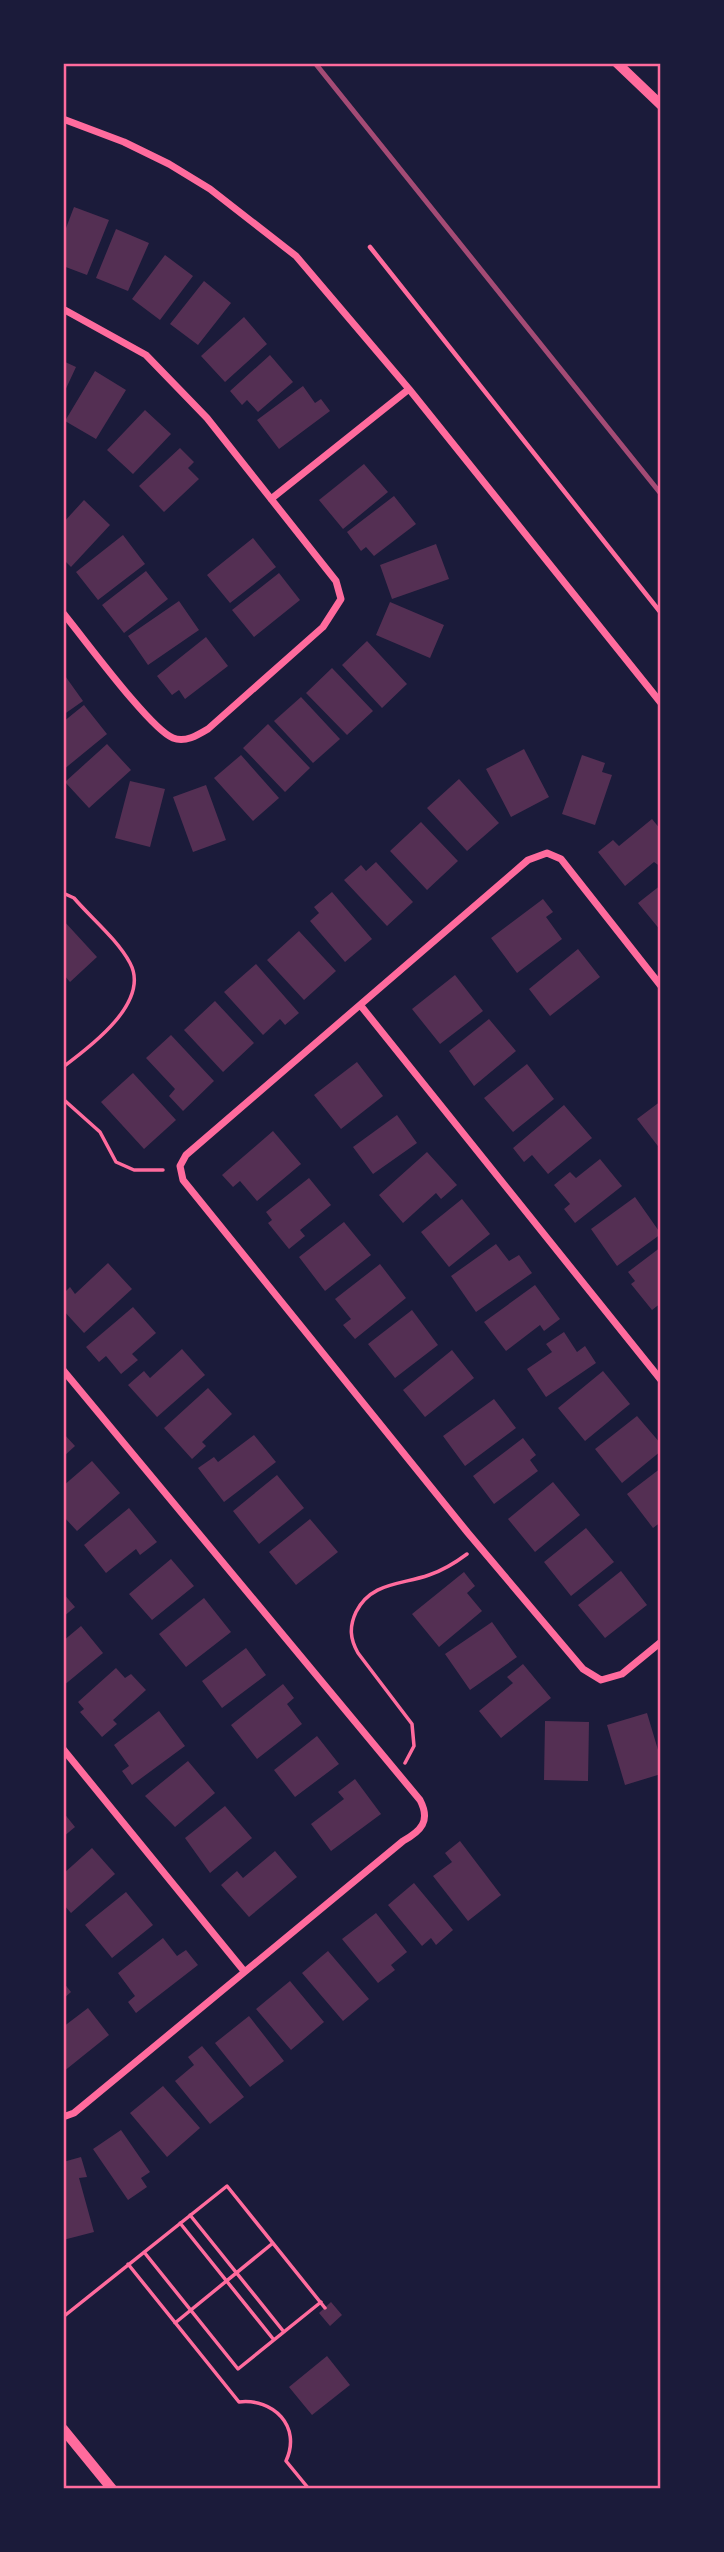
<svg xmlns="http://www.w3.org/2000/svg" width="724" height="2552" font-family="Commissioner,sans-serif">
<rect width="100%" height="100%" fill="#1b1b3a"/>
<path fill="#542f53" d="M 74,207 L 109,220 L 87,275 L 63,266 L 63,236 Z
M 116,229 L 149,243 L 128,291 L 96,278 Z
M 165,255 L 193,276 L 160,320 L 132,299 Z
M 204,281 L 231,303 L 198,345 L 170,324 Z
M 244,317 L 267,344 L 225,382 L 201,356 Z
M 270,355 L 293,382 L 258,412 L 247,400 L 242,405 L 230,391 Z
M 63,361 L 76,367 L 63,395 Z
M 95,371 L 126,390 L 96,439 L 65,421 Z
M 303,386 L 315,403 L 321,399 L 330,411 L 279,449 L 257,420 Z
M 145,410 L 171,434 L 133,474 L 107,450 Z
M 180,448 L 194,462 L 188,468 L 199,479 L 164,512 L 139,486 Z
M 364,464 L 388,492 L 343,529 L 319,500 Z
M 394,496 L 416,524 L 374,556 L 366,547 L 361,551 L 347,532 Z
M 84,500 L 110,525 L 71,567 L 63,559 L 63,523 Z
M 123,535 L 145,564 L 98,600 L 76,572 Z
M 253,538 L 276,567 L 230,603 L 207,575 Z
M 436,544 L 449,579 L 392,599 L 380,565 Z
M 146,571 L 168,599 L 124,633 L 102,605 Z
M 279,573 L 300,600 L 254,637 L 232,610 Z
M 179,601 L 199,630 L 148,665 L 128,636 Z
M 390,602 L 444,625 L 430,658 L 376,635 Z
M 206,637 L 228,666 L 185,699 L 179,690 L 172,695 L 157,676 Z
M 367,641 L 407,684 L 382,708 L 342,665 Z
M 332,668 L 373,711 L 347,735 L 306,693 Z
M 63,673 L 83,701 L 63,715 Z
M 301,697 L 340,739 L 313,763 L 274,721 Z
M 84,705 L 107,734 L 63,770 L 63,722 Z
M 268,724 L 310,768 L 285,792 L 243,748 Z
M 107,744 L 131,770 L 89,808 L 65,782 Z
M 524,749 L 549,797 L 511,817 L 486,769 Z
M 241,755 L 279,798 L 253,821 L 214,778 Z
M 582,755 L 605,763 L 602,772 L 612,775 L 595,825 L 562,814 Z
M 459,779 L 499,823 L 467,851 L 427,808 Z
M 130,781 L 165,789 L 150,847 L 115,838 Z
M 206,785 L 226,840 L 193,852 L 173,797 Z
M 652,819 L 661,830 L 661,867 L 654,862 L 625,886 L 598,852 L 613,840 L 619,846 Z
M 421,822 L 458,861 L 427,890 L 390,851 Z
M 376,862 L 413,902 L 387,926 L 344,880 L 361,865 L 366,871 Z
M 661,885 L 661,931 L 638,903 Z
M 332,892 L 372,939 L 345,962 L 310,921 L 319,913 L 314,907 Z
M 543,899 L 553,912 L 546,917 L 562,939 L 517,973 L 491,938 Z
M 63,920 L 97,957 L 70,982 L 63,974 Z
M 299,931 L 336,971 L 304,1000 L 267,960 Z
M 578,949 L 600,977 L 550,1016 L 529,989 Z
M 256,964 L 299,1013 L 285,1025 L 280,1019 L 263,1035 L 224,992 Z
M 455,975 L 483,1011 L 440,1044 L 412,1009 Z
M 215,1001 L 254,1043 L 223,1072 L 184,1030 Z
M 489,1019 L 516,1051 L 474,1086 L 449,1051 Z
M 171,1035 L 214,1081 L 183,1111 L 169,1096 L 175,1089 L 146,1058 Z
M 357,1062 L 383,1096 L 341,1129 L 314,1095 Z
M 527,1064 L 554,1099 L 513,1132 L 484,1098 Z
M 133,1073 L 176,1120 L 144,1149 L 101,1102 Z
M 661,1101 L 661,1150 L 637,1119 Z
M 564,1105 L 592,1138 L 548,1174 L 532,1155 L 524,1162 L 513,1148 Z
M 397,1115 L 417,1143 L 373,1174 L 353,1147 Z
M 273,1131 L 301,1164 L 257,1201 L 240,1181 L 233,1187 L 222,1175 Z
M 427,1152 L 457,1185 L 441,1199 L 436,1193 L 403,1223 L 379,1195 Z
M 600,1159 L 622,1186 L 575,1223 L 564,1209 L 570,1204 L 554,1185 L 570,1172 L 576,1178 Z
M 309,1178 L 331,1205 L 300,1230 L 305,1236 L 289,1249 L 268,1223 L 272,1220 L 266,1212 Z
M 635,1197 L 661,1234 L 617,1266 L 591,1229 Z
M 462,1199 L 490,1234 L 449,1267 L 421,1232 Z
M 344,1222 L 371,1255 L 325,1291 L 299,1257 Z
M 496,1244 L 509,1261 L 519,1255 L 532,1273 L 476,1312 L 451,1276 Z
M 661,1247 L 661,1303 L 652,1310 L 631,1284 L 635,1281 L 628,1272 Z
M 108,1263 L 132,1289 L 84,1333 L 63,1310 L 63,1294 L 70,1287 L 75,1294 Z
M 380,1264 L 406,1298 L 355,1339 L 343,1325 L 351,1319 L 335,1299 Z
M 535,1285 L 560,1319 L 544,1331 L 540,1325 L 506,1351 L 484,1322 Z
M 133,1307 L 156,1333 L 132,1354 L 138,1360 L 121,1374 L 106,1356 L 99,1362 L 86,1347 Z
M 412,1310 L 438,1345 L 395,1378 L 368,1344 Z
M 564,1332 L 577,1352 L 585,1346 L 596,1363 L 546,1397 L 527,1369 L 552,1352 L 546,1344 Z
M 182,1349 L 205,1375 L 157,1417 L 128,1385 L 144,1371 L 150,1378 Z
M 452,1350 L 474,1378 L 425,1417 L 403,1390 Z
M 603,1371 L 630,1404 L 585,1441 L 558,1408 Z
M 208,1388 L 232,1414 L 202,1442 L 206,1446 L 192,1459 L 164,1428 Z
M 494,1399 L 516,1428 L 465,1466 L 443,1436 Z
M 637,1416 L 661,1444 L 661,1451 L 622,1483 L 595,1449 Z
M 63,1433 L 75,1446 L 63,1457 Z
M 254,1435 L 276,1462 L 224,1502 L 198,1468 L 214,1457 L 218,1462 Z
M 523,1438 L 536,1455 L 530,1460 L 538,1471 L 494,1504 L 473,1476 Z
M 92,1461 L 120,1493 L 77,1531 L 63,1516 L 63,1486 Z
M 661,1468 L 661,1522 L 653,1528 L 627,1494 Z
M 277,1475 L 304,1508 L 259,1544 L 233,1511 Z
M 553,1482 L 580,1515 L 535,1552 L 508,1519 Z
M 129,1508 L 157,1542 L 140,1555 L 136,1549 L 106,1573 L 84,1545 Z
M 310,1519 L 338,1552 L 296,1585 L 269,1552 Z
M 586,1528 L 614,1562 L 571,1596 L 544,1562 Z
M 171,1559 L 194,1586 L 152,1620 L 129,1594 Z
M 621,1571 L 647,1605 L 605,1638 L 578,1605 Z
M 464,1572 L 475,1586 L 467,1593 L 482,1611 L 439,1647 L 412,1614 Z
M 63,1593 L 75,1607 L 63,1617 Z
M 204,1598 L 231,1632 L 186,1667 L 159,1634 Z
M 492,1622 L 517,1657 L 470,1690 L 445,1654 Z
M 81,1626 L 103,1653 L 63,1686 L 63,1641 Z
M 246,1648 L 266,1675 L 222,1708 L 202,1681 Z
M 523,1664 L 551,1698 L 501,1738 L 479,1711 L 513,1683 L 507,1677 Z
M 116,1668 L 125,1678 L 131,1674 L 146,1690 L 113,1720 L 117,1724 L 102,1737 L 80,1712 L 84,1709 L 78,1702 Z
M 283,1684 L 294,1698 L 287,1704 L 302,1724 L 257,1759 L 231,1725 Z
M 159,1711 L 185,1746 L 132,1785 L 122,1771 L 129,1766 L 114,1745 Z
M 647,1713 L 661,1760 L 661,1774 L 625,1785 L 607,1725 Z
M 545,1721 L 589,1722 L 588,1781 L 544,1780 Z
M 317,1736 L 339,1764 L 295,1797 L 274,1770 Z
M 188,1761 L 215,1793 L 175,1827 L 145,1796 Z
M 355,1779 L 381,1814 L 331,1851 L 311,1824 L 344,1799 L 338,1792 Z
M 225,1806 L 252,1838 L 210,1873 L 185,1838 Z
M 63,1812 L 75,1827 L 63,1837 Z
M 460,1841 L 501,1895 L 468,1921 L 433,1876 L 452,1862 L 445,1853 Z
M 92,1848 L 115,1874 L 71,1913 L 63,1904 L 63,1874 Z
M 275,1851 L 297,1877 L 249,1917 L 221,1885 L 237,1871 L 243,1878 Z
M 414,1883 L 453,1930 L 436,1945 L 431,1938 L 422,1946 L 388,1905 Z
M 126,1892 L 153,1925 L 112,1958 L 85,1925 Z
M 376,1913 L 407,1952 L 391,1965 L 395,1970 L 378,1983 L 342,1939 Z
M 163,1938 L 177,1956 L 186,1950 L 198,1965 L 136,2013 L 128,2002 L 135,1996 L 118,1973 Z
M 328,1951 L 369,1999 L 343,2021 L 302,1973 Z
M 290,1981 L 324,2022 L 291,2050 L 256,2009 Z
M 63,1982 L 71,1992 L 63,1999 Z
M 88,2008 L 109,2035 L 63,2072 L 63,2027 Z
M 249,2016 L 284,2061 L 250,2087 L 215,2043 Z
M 202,2046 L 244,2097 L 210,2124 L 175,2081 L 194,2065 L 188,2057 Z
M 163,2086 L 200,2128 L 167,2157 L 130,2113 Z
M 121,2130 L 150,2172 L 141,2178 L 147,2187 L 128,2200 L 93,2149 Z
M 81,2157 L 87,2177 L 79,2178 L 94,2232 L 63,2240 L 63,2162 Z
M 331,2302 L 342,2315 L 330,2326 L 319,2313 Z
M 327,2356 L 350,2385 L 312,2415 L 289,2387 Z"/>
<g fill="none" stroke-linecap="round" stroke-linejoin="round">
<path stroke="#ff6b9d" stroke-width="3.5" d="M 63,893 L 74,898 C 91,918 117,939 130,963 C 151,1002 90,1047 63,1067
M 63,1099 L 100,1132 L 116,1162 L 134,1170 L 163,1170
M 405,1763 L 414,1746 L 412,1724 L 358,1653 C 350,1639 349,1627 356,1612 C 371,1582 401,1585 429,1575 C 444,1570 455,1563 467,1554
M 190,2215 L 284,2332
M 180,2223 L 274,2340
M 144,2252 L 238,2369 L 321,2302
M 128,2264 L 239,2402 C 273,2398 302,2426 286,2461 L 309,2489
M 63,2317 L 227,2186 L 325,2308
M 175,2323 L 273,2243"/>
<path stroke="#ff6b9d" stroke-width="4.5" d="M 370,247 L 661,613"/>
<path stroke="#ff6b9d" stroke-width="7" d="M 63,119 L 124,142 L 169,164 L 210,189 L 296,256 L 409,389 L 661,703
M 63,309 L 146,355 L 207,418 L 336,581 L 341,599 L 323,627 L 208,729 C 198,735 185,743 173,738 C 150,729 83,637 63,613
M 271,499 L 409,389
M 661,986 L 561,859 L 547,853 L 528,860 L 186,1155 L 180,1166 L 183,1180 L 468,1533 L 583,1669 L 601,1680 L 622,1674 L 661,1642
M 361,1006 L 661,1380
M 63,1370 L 420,1800 C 431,1821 421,1831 403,1841 L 74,2113 L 63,2117
M 63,1749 L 244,1971"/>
<path stroke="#ff6b9d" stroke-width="10" d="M 617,63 L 661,105
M 63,2429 L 112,2489"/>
<path stroke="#a44b75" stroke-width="5" d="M 315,63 L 661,494"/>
</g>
<rect width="724" height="2552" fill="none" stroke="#1b1b3a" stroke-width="130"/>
<rect x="65" y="65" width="594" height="2422" fill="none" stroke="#ff6b9d" stroke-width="2.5"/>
</svg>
